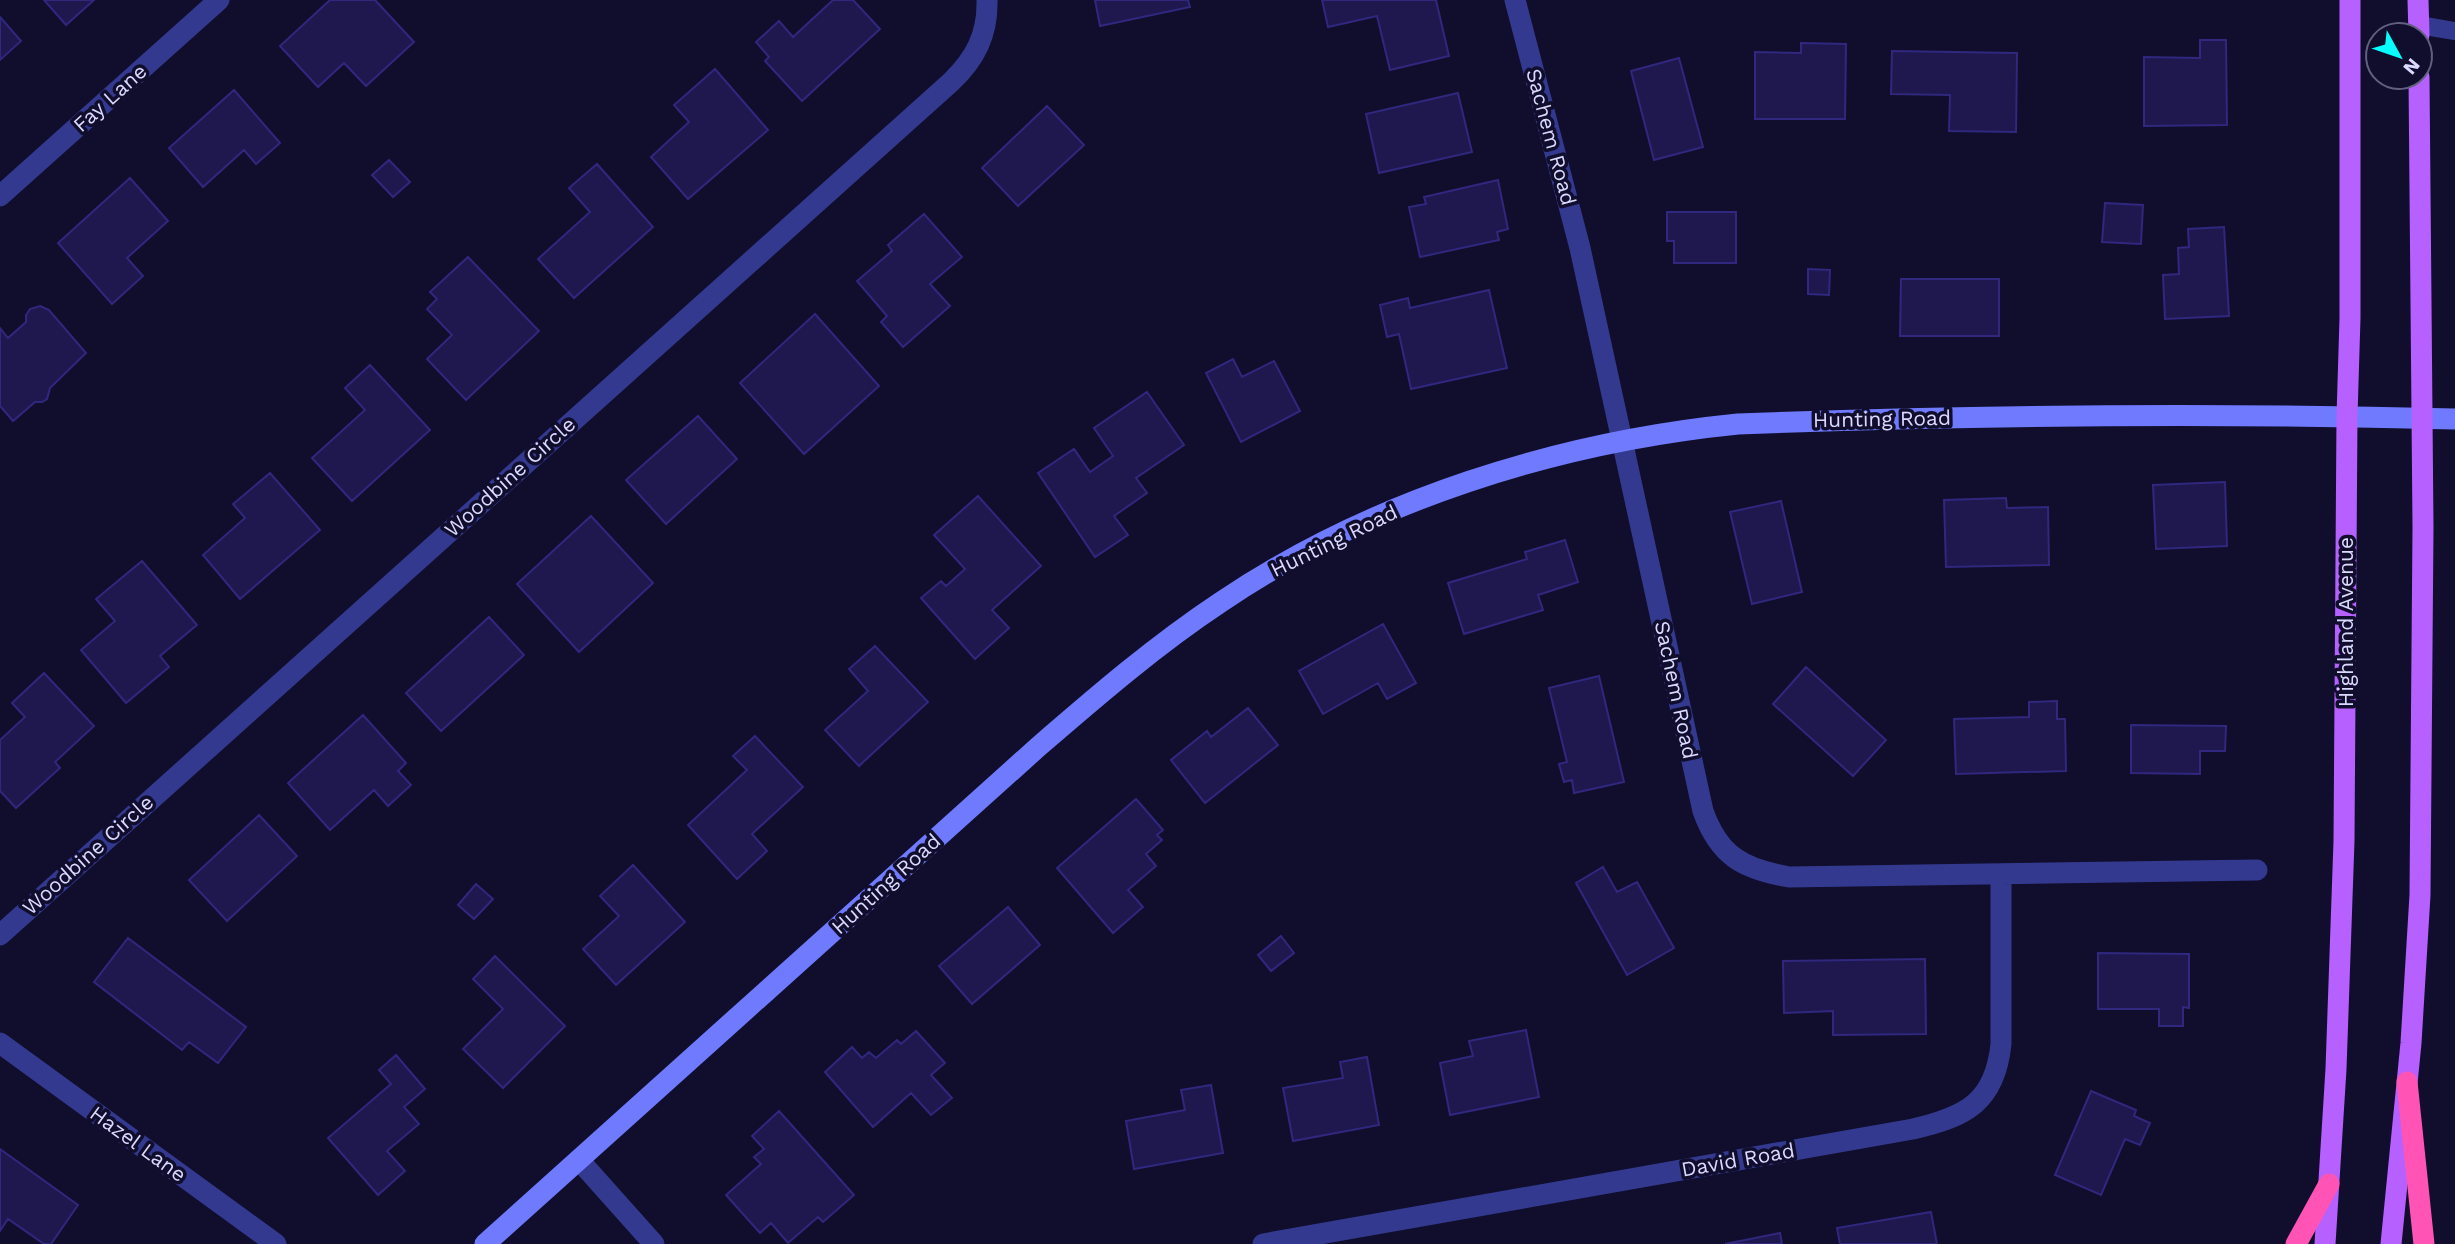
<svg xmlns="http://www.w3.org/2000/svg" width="2455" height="1244" font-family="'Work Sans',sans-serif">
<rect width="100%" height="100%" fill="#100e2c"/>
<path fill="#1e184f" stroke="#30277e" stroke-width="2" d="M 44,0 L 94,0 L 66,25 Z
M 330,0 L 375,0 L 414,42 L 366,86 L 344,63 L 318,87 L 280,46 Z
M 833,0 L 853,0 L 880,29 L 802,101 L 765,61 L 769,57 L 756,42 L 779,21 L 793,37 Z
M 1095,0 L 1188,0 L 1190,7 L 1100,26 Z
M 1322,0 L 1436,0 L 1449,56 L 1390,70 L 1377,16 L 1328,27 Z
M 0,17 L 21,41 L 0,60 Z
M 2200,40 L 2226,40 L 2227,125 L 2144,126 L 2144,57 L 2200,58 Z
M 1801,43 L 1846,44 L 1845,119 L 1755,119 L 1755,52 L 1801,53 Z
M 1892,51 L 2017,53 L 2016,132 L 1949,131 L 1950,95 L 1891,94 Z
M 1679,58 L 1703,147 L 1654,160 L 1631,71 Z
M 715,69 L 768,130 L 688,199 L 651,157 L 689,122 L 674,105 Z
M 234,90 L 280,143 L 256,164 L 244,150 L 203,187 L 169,148 Z
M 1458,93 L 1472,152 L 1379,173 L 1366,114 Z
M 1047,106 L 1084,145 L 1018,206 L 982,168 Z
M 389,160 L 410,182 L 393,197 L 372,175 Z
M 597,164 L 653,227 L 574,298 L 538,259 L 590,212 L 569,188 Z
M 130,178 L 168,221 L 127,258 L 143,276 L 112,304 L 58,243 Z
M 1498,180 L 1508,229 L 1497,232 L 1499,240 L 1420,257 L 1409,207 L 1426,204 L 1424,197 Z
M 2105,203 L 2143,205 L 2141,244 L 2102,242 Z
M 1667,212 L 1736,212 L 1736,263 L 1674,263 L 1674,241 L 1667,241 Z
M 924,214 L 962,257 L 930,284 L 950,306 L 903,347 L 881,322 L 887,316 L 857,281 L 892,251 L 888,245 Z
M 2224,227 L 2229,316 L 2165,319 L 2163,275 L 2179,274 L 2178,248 L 2189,247 L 2188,229 Z
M 468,257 L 539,331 L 466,400 L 427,359 L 452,335 L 427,309 L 437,299 L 430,292 Z
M 1808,269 L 1830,270 L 1829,295 L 1808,294 Z
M 1901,279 L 1999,279 L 1999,336 L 1900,336 Z
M 1489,290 L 1507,368 L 1411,389 L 1399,334 L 1387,337 L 1380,305 L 1408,298 L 1410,308 Z
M 40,306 L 49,310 L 86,353 L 50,388 L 47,399 L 42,402 L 35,402 L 13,421 L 0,406 L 0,328 L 8,338 L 26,322 L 26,315 L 30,309 Z
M 815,314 L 879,386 L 804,454 L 740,383 Z
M 1233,359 L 1242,377 L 1274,361 L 1300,411 L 1241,442 L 1206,373 Z
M 370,365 L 430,430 L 352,501 L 312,458 L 365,410 L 345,388 Z
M 1147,392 L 1184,445 L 1136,478 L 1147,493 L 1114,516 L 1128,535 L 1095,557 L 1038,473 L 1074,449 L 1090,472 L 1113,456 L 1094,428 Z
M 698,416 L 737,459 L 666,524 L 626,480 Z
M 270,473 L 320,530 L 240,599 L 203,555 L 245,518 L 233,504 Z
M 2225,482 L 2227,546 L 2156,549 L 2153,485 Z
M 978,496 L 1041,566 L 992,610 L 1009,628 L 975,659 L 921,598 L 941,581 L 946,586 L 965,569 L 934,535 Z
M 2006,498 L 2007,508 L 2048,507 L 2049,565 L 1946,567 L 1944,500 Z
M 1781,501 L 1802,592 L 1752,604 L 1730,512 Z
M 591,516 L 653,583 L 579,652 L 517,584 Z
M 1565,540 L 1578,582 L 1538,595 L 1543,610 L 1464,634 L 1448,583 L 1527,559 L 1525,552 Z
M 142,561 L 197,625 L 160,656 L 169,667 L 126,703 L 81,650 L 115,621 L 96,599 Z
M 489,617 L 524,655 L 441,731 L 406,693 Z
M 1383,624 L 1416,683 L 1387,699 L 1378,683 L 1323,714 L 1299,671 Z
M 875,646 L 928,702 L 859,766 L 825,730 L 868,691 L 849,669 Z
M 1806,667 L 1886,740 L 1853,776 L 1773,704 Z
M 44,673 L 94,726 L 55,762 L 60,768 L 16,808 L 0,791 L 0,740 L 25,717 L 12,703 Z
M 1599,676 L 1624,782 L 1574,793 L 1572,780 L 1564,782 L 1559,764 L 1567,762 L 1549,688 Z
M 2057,701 L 2057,719 L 2065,719 L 2066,771 L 1956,774 L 1954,719 L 2029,717 L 2029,702 Z
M 1248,708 L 1278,745 L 1205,803 L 1171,760 L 1207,731 L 1211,737 Z
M 363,715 L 406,763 L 398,771 L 411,785 L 388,806 L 374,790 L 330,830 L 288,783 Z
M 2131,725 L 2226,726 L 2225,751 L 2200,751 L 2200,774 L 2131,773 Z
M 755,736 L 803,787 L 752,834 L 767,851 L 737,879 L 688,825 L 747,770 L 733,756 Z
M 1136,799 L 1163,830 L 1157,835 L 1162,840 L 1146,854 L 1156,866 L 1128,890 L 1143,907 L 1113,933 L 1057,868 Z
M 259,815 L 297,856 L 227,921 L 189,880 Z
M 633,865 L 685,922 L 616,985 L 583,949 L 619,916 L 600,896 Z
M 1603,867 L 1617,892 L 1637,882 L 1674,948 L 1627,975 L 1576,883 Z
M 476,884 L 493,899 L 474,919 L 458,905 Z
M 1008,907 L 1040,945 L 972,1004 L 939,966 Z
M 1281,936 L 1294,953 L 1271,971 L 1258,955 Z
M 128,938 L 246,1027 L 218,1063 L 189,1042 L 182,1050 L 94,982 Z
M 2098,953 L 2189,954 L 2189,1008 L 2183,1007 L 2183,1026 L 2159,1026 L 2159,1009 L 2098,1009 Z
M 495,956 L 565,1026 L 503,1088 L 463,1049 L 503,1009 L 473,979 Z
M 1925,959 L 1926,1034 L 1833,1035 L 1833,1011 L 1784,1013 L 1783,961 Z
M 1526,1030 L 1539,1097 L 1450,1115 L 1440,1063 L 1473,1056 L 1469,1041 Z
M 916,1031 L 945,1063 L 931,1075 L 952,1098 L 931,1115 L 911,1093 L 873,1127 L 825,1072 L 852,1047 L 862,1058 L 869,1052 L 876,1058 L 897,1040 L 901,1044 Z
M 396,1055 L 425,1089 L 404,1107 L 419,1124 L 387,1151 L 405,1171 L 378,1195 L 328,1138 L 391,1084 L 379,1070 Z
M 1367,1057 L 1379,1125 L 1293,1141 L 1283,1088 L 1343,1078 L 1340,1062 Z
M 1211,1085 L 1223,1153 L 1134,1169 L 1126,1121 L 1185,1110 L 1181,1090 Z
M 2091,1091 L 2136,1110 L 2134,1116 L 2150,1123 L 2140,1145 L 2125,1139 L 2101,1195 L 2055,1175 Z
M 779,1111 L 854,1195 L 823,1222 L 818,1217 L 788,1243 L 771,1223 L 760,1233 L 726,1195 L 761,1164 L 754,1157 L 764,1149 L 752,1136 Z
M 0,1149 L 78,1205 L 51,1244 L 44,1244 L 8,1219 L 0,1231 Z
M 1931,1212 L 1937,1244 L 1840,1244 L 1837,1228 Z
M 1780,1233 L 1782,1244 L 1725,1244 Z"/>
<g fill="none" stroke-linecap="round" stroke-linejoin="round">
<path stroke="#343990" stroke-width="18" d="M 2419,25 L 2455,31"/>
<path stroke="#343990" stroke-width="21" d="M 1515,0 L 1580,248 L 1703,811 C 1719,856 1743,869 1789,877 L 2257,870
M 0,196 L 219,0
M 0,935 L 951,82 C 975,59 988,35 987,0
M 0,1043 L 276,1244
M 579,1160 L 654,1244
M 1263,1244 L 1913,1129 C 1966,1117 1995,1102 2001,1044 L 2001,874"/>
<path stroke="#707aff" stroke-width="21" d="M 485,1244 L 1038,747 C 1097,696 1156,645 1221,602 C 1372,500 1558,442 1738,424 C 1977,415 2216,413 2455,419"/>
<path stroke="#b560ff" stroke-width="21" d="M 2418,0 L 2419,35
M 2325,1244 L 2336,1069 L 2344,841 L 2347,416 L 2350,318 L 2350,0
M 2391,1244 L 2411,1043 L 2420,895 L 2423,527 L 2419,77"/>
<path stroke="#ff54b6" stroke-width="21" d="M 2407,1082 L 2424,1244
M 2296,1244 L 2329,1184"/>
</g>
<g text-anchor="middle" stroke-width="7" stroke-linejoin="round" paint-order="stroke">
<g font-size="21" fill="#dad9ff" stroke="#100e2c">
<text transform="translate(110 98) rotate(-42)" y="7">Fay Lane</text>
<text transform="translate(1551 137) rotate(75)" y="7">Sachem Road</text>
<text transform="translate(1882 419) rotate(-1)" y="7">Hunting Road</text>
<text transform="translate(510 477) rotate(-42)" y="7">Woodbine Circle</text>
<text transform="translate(1334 541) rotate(-26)" y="7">Hunting Road</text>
<text transform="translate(2346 622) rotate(-90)" y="7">Highland Avenue</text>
<text transform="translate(1676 690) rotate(78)" y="7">Sachem Road</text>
<text transform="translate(88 855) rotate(-42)" y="7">Woodbine Circle</text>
<text transform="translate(886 884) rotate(-42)" y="7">Hunting Road</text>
<text transform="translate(138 1144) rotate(36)" y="7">Hazel Lane</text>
<text transform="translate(1738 1160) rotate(-10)" y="7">David Road</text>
</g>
</g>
<g transform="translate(2399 56) rotate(130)"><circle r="33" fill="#100e2c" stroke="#615f80" stroke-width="2"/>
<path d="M0-5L12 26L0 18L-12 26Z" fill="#05feff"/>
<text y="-10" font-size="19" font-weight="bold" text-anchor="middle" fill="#dad9ff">N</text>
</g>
</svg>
